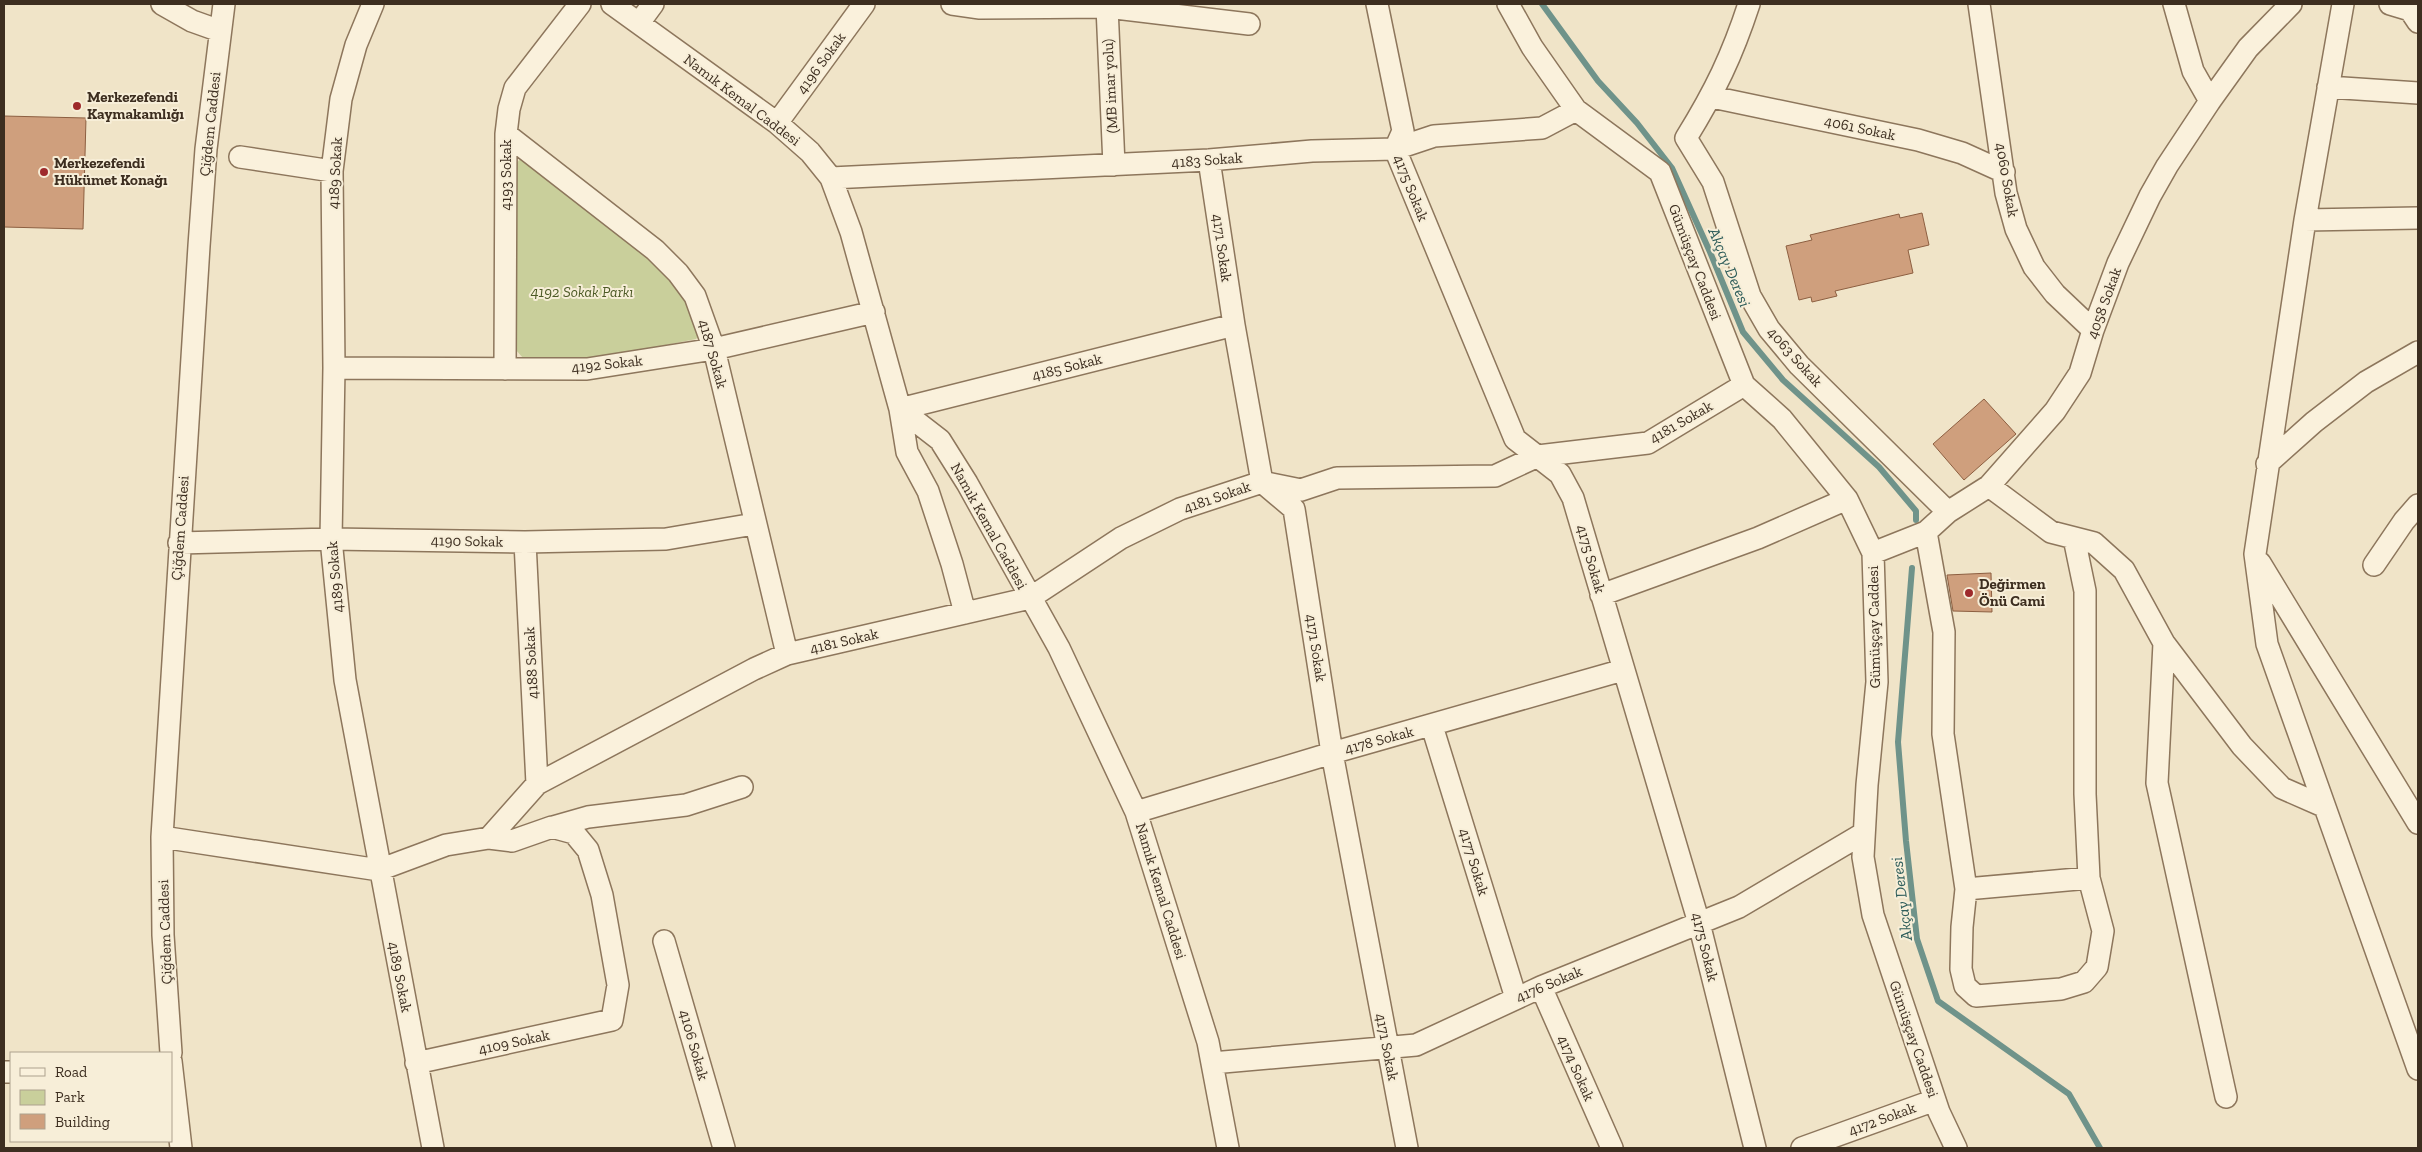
<svg xmlns="http://www.w3.org/2000/svg" width="2422" height="1152" font-family="'Zilla Slab',serif">
<rect width="100%" height="100%" fill="#f0e4c8"/>
<path fill="#c9cf9b" d="M 521,158 L 654,263 L 683,292 L 699,336 L 696,339 L 590,360 L 524,359 L 515,349 L 514,166 Z"/>
<g fill="none" stroke-linecap="round" stroke-linejoin="round">
<path stroke="#6f938a" stroke-width="6" d="M 1542,4 L 1598,81 L 1637,123 L 1672,168 L 1710,252 L 1743,332 L 1783,380 L 1879,467 L 1916,511 L 1916,520
M 1912,568 L 1898,742 L 1906,841 L 1917,939 L 1938,1001 L 2069,1094 L 2100,1148"/>
</g>
<path fill="#cf9f7d" stroke="#8d5f41" d="M 4,116 L 86,118 L 83,229 L 4,227 Z
M 1922,213 L 1929,245 L 1908,250 L 1913,273 L 1835,291 L 1837,296 L 1812,302 L 1811,297 L 1799,300 L 1786,246 L 1812,240 L 1810,235 L 1899,214 L 1900,218 Z
M 1984,399 L 2016,434 L 1964,480 L 1933,444 Z
M 1991,573 L 1992,612 L 1953,611 L 1947,575 Z"/>
<g fill="none" stroke-linecap="round" stroke-linejoin="round">
<g stroke="#8d765c" stroke-width="24">
<path id="minor" d="M 162,4 L 192,21 L 220,31
M 373,4 L 356,45 L 341,99 L 332,171 L 334,368 L 331,539 L 345,680 L 433,1148
M 612,4 L 777,123 L 810,152 L 831,178 L 851,232 L 900,409 L 940,440 L 967,483 L 1059,648 L 1136,812 L 1208,1042 L 1228,1148
M 952,4 L 980,8 L 1107,7 L 1249,24
M 1377,4 L 1403,131 L 1395,149 L 1515,439 L 1560,474 L 1573,498 L 1699,923 L 1755,1148
M 1508,4 L 1532,47 L 1576,110 L 1660,172 L 1744,385 L 1782,419 L 1847,499 L 1873,553 L 1877,682 L 1867,785 L 1863,857 L 1873,915 L 1939,1112 L 1956,1148
M 1749,4 C 1732,56 1715,91 1686,138 L 1713,182 L 1750,296 L 1769,329 L 1799,365 L 1948,512
M 1979,4 L 2006,193 L 2016,229 L 2034,267 L 2055,294 L 2093,330
M 2174,4 L 2193,71 L 2210,101
M 2343,4 L 2305,220 L 2255,554 L 2267,644 L 2418,1069
M 2390,4 L 2410,10 L 2418,22
M 1107,7 L 1114,165
M 639,23 L 653,4
M 2328,87 L 2418,93
M 1712,97 L 1918,140 L 1962,153 L 2004,172
M 777,123 L 864,4
M 506,134 L 655,250 L 678,273 L 695,296 L 714,349 L 787,654
M 240,157 L 332,171
M 1209,160 L 1234,325 L 1262,482 L 1294,509 L 1332,753 L 1407,1148
M 831,178 L 1209,160 L 1312,151 L 1395,149 L 1434,136 L 1542,128 L 1576,110
M 2305,220 L 2418,218
M 334,368 L 587,369 L 714,349 L 874,312
M 505,369 L 506,134 L 509,109 L 515,88 L 580,4
M 2267,464 L 2314,422 L 2366,382 L 2418,352
M 1989,486 L 2051,532 L 2094,543 L 2124,570 L 2164,643 L 2242,746 L 2282,788 L 2323,806
M 1926,532 L 1944,632 L 1943,734 L 1966,889 L 1962,927 L 1961,969 L 1965,986 L 1976,996 L 2061,989 L 2084,982 L 2097,967 L 2103,931 L 2089,878 L 2085,794 L 2085,591 L 2074,538
M 525,542 L 537,784
M 179,543 L 331,539 L 525,542 L 666,539 L 754,524
M 1873,553 L 1926,532 L 1948,512 L 1989,486 L 2055,411 L 2080,373 L 2093,330 L 2118,263 L 2150,196 L 2167,166 L 2210,101 L 2248,48 L 2291,4
M 2260,563 L 2418,823
M 2374,565 L 2404,521 L 2418,505
M 1601,595 L 1758,538 L 1847,499
M 965,613 L 952,564 L 928,491 L 907,452 L 900,409 L 1234,325
M 2164,643 L 2157,783 L 2226,1097
M 1432,726 L 1516,998
M 1136,812 L 1332,753 L 1623,670
M 553,827 L 588,817 L 686,805 L 742,787
M 162,837 L 379,870 L 446,845 L 489,838 L 537,784 L 754,669 L 787,654 L 1030,598 L 1121,538 L 1180,509 L 1262,482 L 1301,490 L 1337,478 L 1495,476 L 1538,456 L 1648,443 L 1744,385
M 1966,889 L 2089,878
M 664,941 L 724,1148
M 1541,987 L 1612,1148
M 171,1053 L 163,935 L 162,837 L 199,246 L 206,149 L 224,4
M 171,1061 L 181,1148
M 416,1063 L 612,1020 L 618,985 L 602,895 L 588,850 L 574,833 L 552,827 L 512,841 L 489,838
M 1212,1063 L 1416,1045 L 1541,987 L 1739,907 L 1864,833
M 4,1072 L 11,1072
M 1802,1148 L 1935,1100"/>
</g>
<use href="#minor" stroke="#faf1dc" stroke-width="21"/>
</g>
<g fill="#9e2a2b" stroke="#f7eed8" stroke-width="2">
<circle cx="77" cy="106" r="5"/>
<circle cx="44" cy="172" r="5"/>
<circle cx="1969" cy="593" r="5"/>
</g>
<g text-anchor="middle" stroke-width="4" stroke-linejoin="round" paint-order="stroke">
<g font-size="15" fill="#3d2e20" stroke="#f7eed8">
<text transform="translate(821 63) rotate(-54)" y="5">4196 Sokak</text>
<text transform="translate(1110 86) rotate(-93)" y="5">(MB imar yolu)</text>
<text transform="translate(742 100) rotate(37)" y="5">Namık Kemal Caddesi</text>
<text transform="translate(210 124) rotate(-84)" y="5">Çiğdem Caddesi</text>
<text transform="translate(1860 128) rotate(12)" y="5">4061 Sokak</text>
<text transform="translate(1207 160) rotate(-4)" y="5">4183 Sokak</text>
<text transform="translate(335 173) rotate(-87)" y="5">4189 Sokak</text>
<text transform="translate(506 175) rotate(-90)" y="5">4193 Sokak</text>
<text transform="translate(2007 180) rotate(80)" y="5">4060 Sokak</text>
<text transform="translate(1411 188) rotate(68)" y="5">4175 Sokak</text>
<text transform="translate(1222 248) rotate(82)" y="5">4171 Sokak</text>
<text transform="translate(1695 262) rotate(69)" y="5">Gümüşçay Caddesi</text>
<text transform="translate(2104 303) rotate(-70)" y="5">4058 Sokak</text>
<text transform="translate(713 354) rotate(74)" y="5">4187 Sokak</text>
<text transform="translate(1795 357) rotate(48)" y="5">4063 Sokak</text>
<text transform="translate(607 364) rotate(-6)" y="5">4192 Sokak</text>
<text transform="translate(1067 367) rotate(-14)" y="5">4185 Sokak</text>
<text transform="translate(1681 422) rotate(-30)" y="5">4181 Sokak</text>
<text transform="translate(1217 497) rotate(-19)" y="5">4181 Sokak</text>
<text transform="translate(989 526) rotate(61)" y="5">Namık Kemal Caddesi</text>
<text transform="translate(180 528) rotate(-86)" y="5">Çiğdem Caddesi</text>
<text transform="translate(467 541) rotate(1)" y="5">4190 Sokak</text>
<text transform="translate(1591 559) rotate(74)" y="5">4175 Sokak</text>
<text transform="translate(335 577) rotate(-95)" y="5">4189 Sokak</text>
<text transform="translate(1874 627) rotate(-91)" y="5">Gümüşçay Caddesi</text>
<text transform="translate(844 641) rotate(-13)" y="5">4181 Sokak</text>
<text transform="translate(1316 648) rotate(81)" y="5">4171 Sokak</text>
<text transform="translate(531 663) rotate(-93)" y="5">4188 Sokak</text>
<text transform="translate(1379 740) rotate(-15)" y="5">4178 Sokak</text>
<text transform="translate(1474 862) rotate(73)" y="5">4177 Sokak</text>
<text transform="translate(1161 891) rotate(73)" y="5">Namık Kemal Caddesi</text>
<text transform="translate(165 932) rotate(-92)" y="5">Çiğdem Caddesi</text>
<text transform="translate(1705 947) rotate(76)" y="5">4175 Sokak</text>
<text transform="translate(400 977) rotate(79)" y="5">4189 Sokak</text>
<text transform="translate(1549 984) rotate(-23)" y="5">4176 Sokak</text>
<text transform="translate(1914 1039) rotate(71)" y="5">Gümüşçay Caddesi</text>
<text transform="translate(514 1042) rotate(-12)" y="5">4109 Sokak</text>
<text transform="translate(694 1045) rotate(74)" y="5">4106 Sokak</text>
<text transform="translate(1387 1047) rotate(79)" y="5">4171 Sokak</text>
<text transform="translate(1576 1068) rotate(66)" y="5">4174 Sokak</text>
<text transform="translate(1882 1119) rotate(-20)" y="5">4172 Sokak</text>
</g>
<g font-size="15" font-weight="bold" fill="#3d2e20" stroke="#f7eed8" text-anchor="start">
<text x="87" y="102">Merkezefendi<tspan x="87" dy="17">Kaymakamlığı</tspan></text>
<text x="54" y="168">Merkezefendi<tspan x="54" dy="17">Hükümet Konağı</tspan></text>
<text x="1979" y="589">Değirmen<tspan x="1979" dy="17">Önü Cami</tspan></text>
</g>
<g font-size="15" font-style="italic" fill="#4d5a26" stroke="#f7eed8">
<text x="582" y="297">4192 Sokak Parkı</text>
</g>
<g font-size="16" font-style="italic" fill="#2f5d5a" stroke="#f7eed8">
<text transform="translate(1730 267) rotate(67)" y="6">Akçay Deresi</text>
<text transform="translate(1901 899) rotate(-97)" y="6">Akçay Deresi</text>
</g>
</g>
<rect width="2422" height="1152" fill="none" stroke="#3d2e20" stroke-width="10"/>
<rect x="10" y="1052" width="162" height="90" fill="#f7eed8" stroke="#ada18e"/>
<rect x="20" y="1068" width="25" height="8" fill="#faf1dc" stroke="#ada18e"/>
<text x="55" y="1077" font-size="15" fill="#3d2e20">Road</text>
<rect x="20" y="1090" width="25" height="15" fill="#c9cf9b" stroke="#ada18e"/>
<text x="55" y="1102" font-size="15" fill="#3d2e20">Park</text>
<rect x="20" y="1114" width="25" height="15" fill="#cf9f7d" stroke="#ada18e"/>
<text x="55" y="1127" font-size="15" fill="#3d2e20">Building</text>
</svg>
